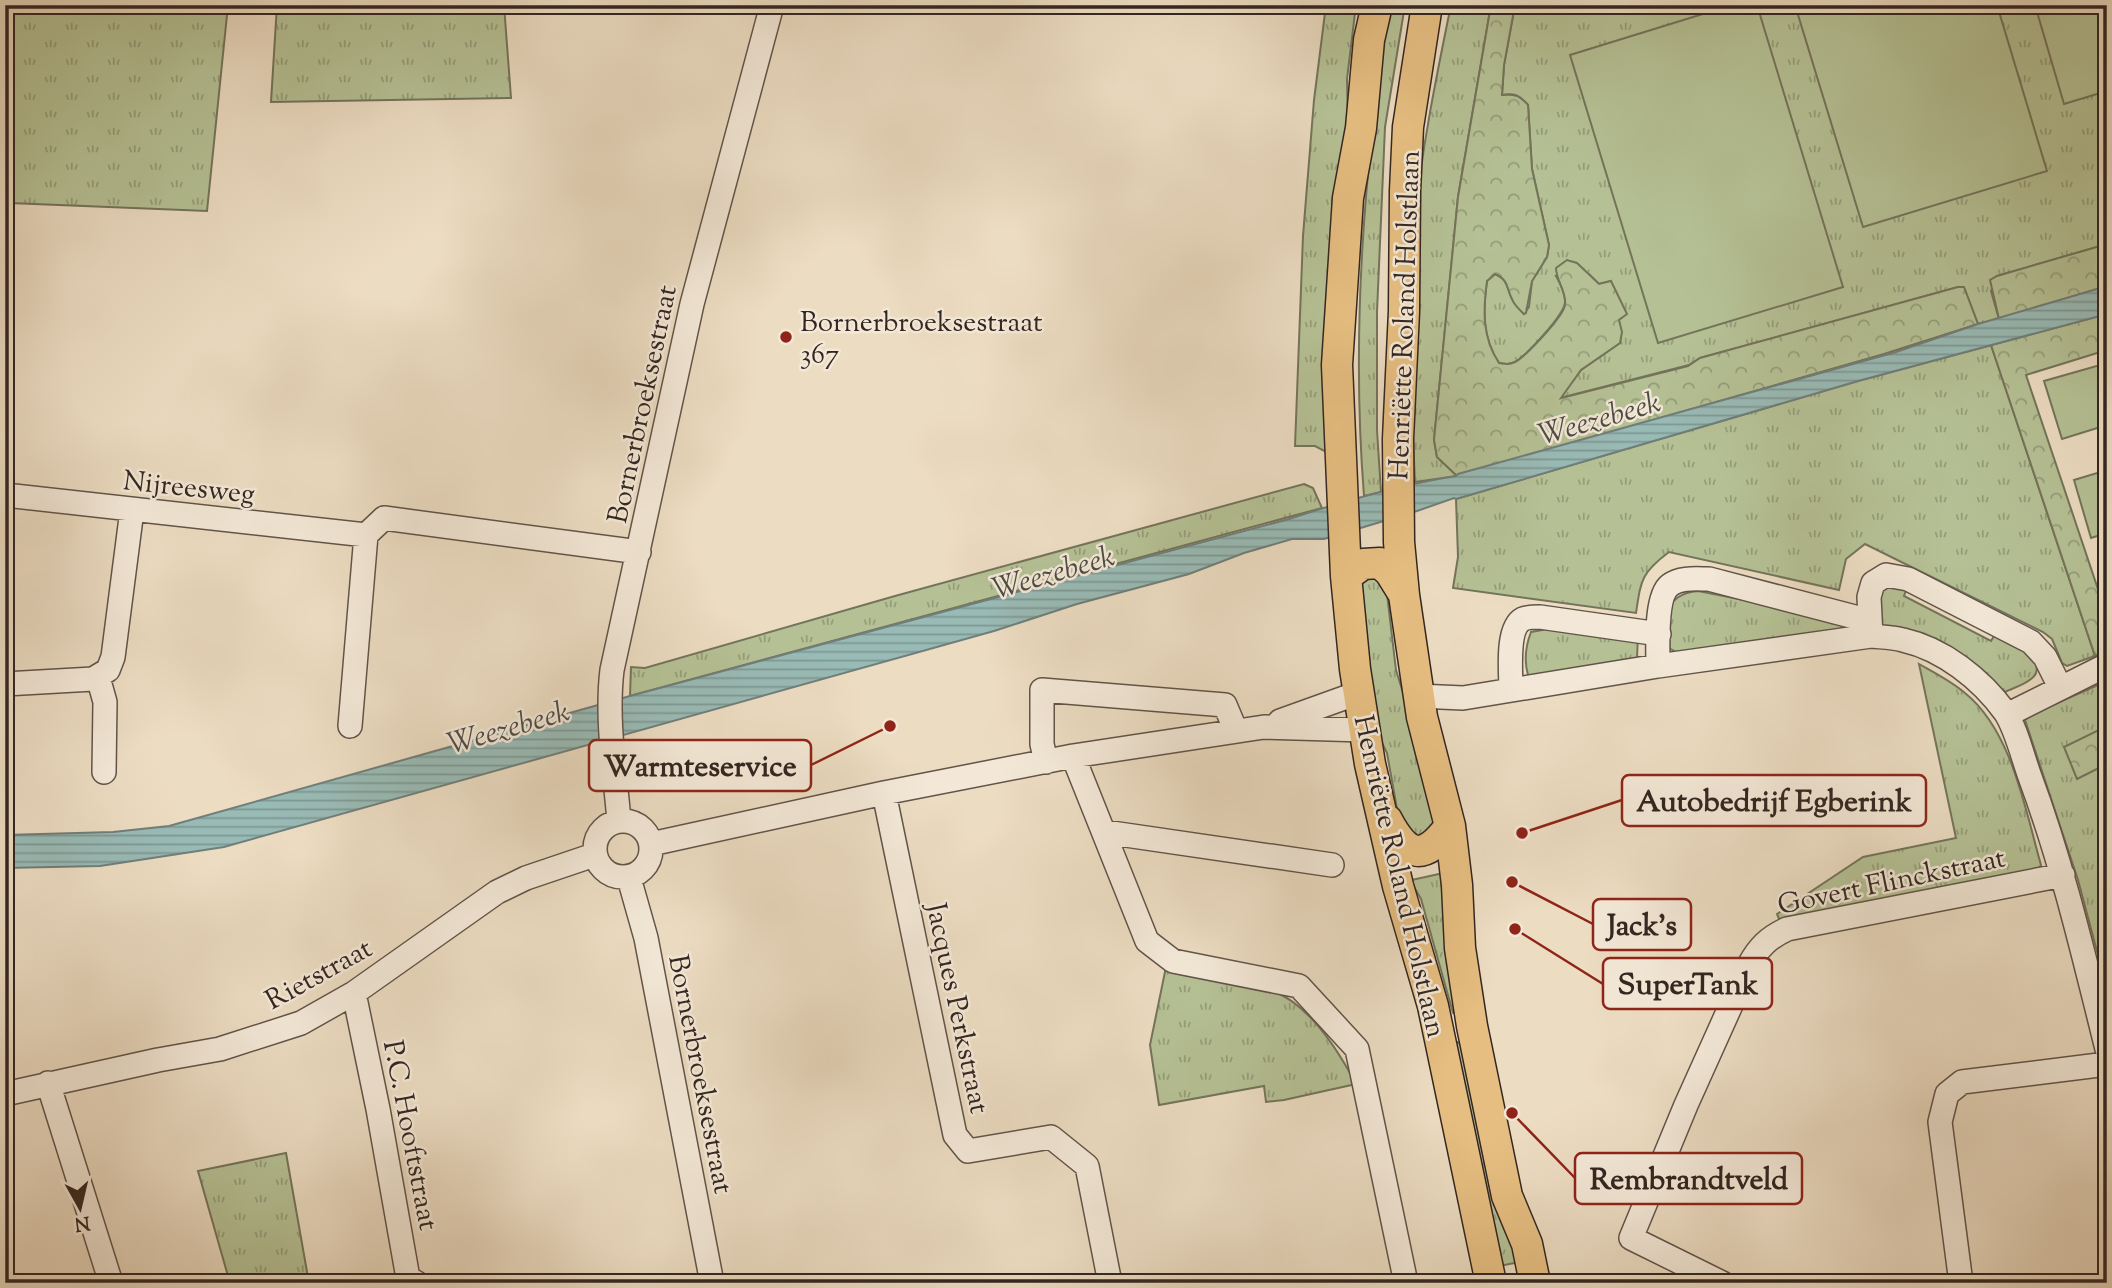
<svg xmlns="http://www.w3.org/2000/svg" width="2112" height="1288" font-family="'Sorts Mill Goudy',serif">
<defs>
<pattern id="grass-tufts" width="24" height="20" patternUnits="userSpaceOnUse" patternTransform="scale(1.75)"><rect width="24" height="20" fill="#b5c195"/><path d="M3 7l-1-3M5 7V3M7 7l1-3M15 17l-1-3M17 17v-4M19 17l1-3" fill="none" stroke="#949d79"/></pattern>
<pattern id="forest-crowns" width="20" height="18" patternUnits="userSpaceOnUse" patternTransform="scale(1.75)"><rect width="20" height="18" fill="#b5c195"/><path d="M2 6a3 3 0 1 1 6 0M12 15a3 3 0 1 1 6 0" fill="none" stroke="#949d79"/></pattern>
<pattern id="water-rules" width="6" height="5" patternUnits="userSpaceOnUse" patternTransform="scale(1.75)"><rect width="6" height="5" fill="#99bbb6"/><path d="M0 2.5h6" fill="none" stroke="#7d9894"/></pattern>
</defs>
<rect width="100%" height="100%" fill="#ecdcc2"/>
<filter id="stains"><feTurbulence type="fractalNoise" baseFrequency=".00286" numOctaves="4"/><feColorMatrix values="0 0 0 0 .2 0 0 0 0 .09 0 0 0 0 .02 0 0 0 .5 -.17"/></filter>
<radialGradient id="worn" r=".72"><stop offset=".6" stop-color="#630" stop-opacity="0"/><stop offset="1" stop-color="#630" stop-opacity=".3"/></radialGradient>
<path fill="url(#grass-tufts)" stroke="#74745b" stroke-width="2" d="M 5,5 L 228,5 L 207,211 L 10,203 L 5,87 Z
M 277,5 L 504,5 L 511,98 L 271,102 Z
M 1326,5 L 1356,5 L 1347,79 L 1348,125 L 1332,455 L 1315,446 L 1295,446 L 1303,236 L 1314,100 Z
M 1389,5 L 1405,5 L 1385,127 L 1377,312 L 1377,430 L 1381,492 L 1364,496 C 1351,332 1364,168 1389,5 Z
M 1451,5 L 1491,5 L 1458,197 L 1434,440 L 1437,457 L 1457,476 L 1415,482 C 1411,397 1407,312 1414,226 C 1421,152 1436,78 1451,5 Z
M 1515,5 L 2107,5 L 2107,244 L 1997,276 L 1991,291 L 1999,319 L 1978,324 L 1964,288 L 1958,287 L 1700,358 L 1689,365 L 1560,398 L 1581,370 L 1620,343 L 1621,332 L 1611,281 L 1599,284 L 1589,274 L 1556,276 C 1560,283 1565,293 1565,302 C 1565,314 1526,356 1515,362 C 1509,365 1505,364 1499,363 C 1482,338 1483,310 1487,281 L 1495,274 C 1509,280 1506,287 1512,299 C 1514,304 1520,310 1524,314 L 1529,307 L 1532,281 L 1547,257 L 1549,245 L 1532,169 L 1528,105 C 1519,95 1515,93 1502,95 L 1504,65 Z
M 1991,345 L 2095,656 L 2067,666 L 2062,663 L 2052,639 L 2043,632 L 1865,544 L 1846,559 L 1839,590 L 1669,552 C 1641,573 1641,580 1636,613 L 1453,588 L 1458,557 L 1456,499 L 1858,381 Z
M 1304,484 L 1313,488 L 1322,508 L 630,696 L 631,667 L 645,668 L 895,596 Z
M 1374,573 L 1387,594 L 1396,670 L 1441,816 L 1421,839 L 1399,820 L 1387,753 L 1370,718 L 1356,577 Z
M 1909,582 L 1904,596 L 1991,641 L 1999,628 C 2010,636 2052,663 2031,679 C 2024,685 2013,688 2005,692 L 1996,685 L 1881,629 L 1880,586 Z
M 1698,591 L 1791,609 L 1843,625 L 1841,629 L 1676,652 L 1669,648 C 1665,620 1661,595 1698,591 Z
M 1554,628 L 1638,634 L 1637,659 L 1533,676 L 1528,675 C 1524,661 1526,645 1531,632 Z
M 1919,664 C 1935,673 1951,681 1965,693 C 2012,731 2025,809 2041,865 L 2038,870 L 1780,921 L 1777,914 L 1863,857 L 1956,838 Z
M 2107,681 L 2107,989 L 2078,880 L 2025,720 L 2030,715 Z
M 1448,872 L 1462,1015 L 1453,1013 L 1421,899 L 1414,887 L 1407,881 Z
M 1166,967 L 1273,991 C 1310,1005 1338,1050 1356,1084 L 1284,1100 L 1266,1102 L 1264,1086 L 1159,1105 L 1150,1045 Z
M 1449,1039 L 1460,1043 L 1525,1261 L 1494,1267 Z
M 286,1153 L 309,1283 L 230,1283 L 198,1171 Z"/>
<path fill="url(#forest-crowns)" stroke="#74745b" stroke-width="2" d="M 1491,5 L 1515,5 L 1504,65 L 1502,95 C 1515,94 1519,95 1528,105 L 1532,169 L 1549,245 L 1547,257 L 1532,281 L 1526,313 L 1524,314 C 1520,310 1514,305 1512,299 C 1506,287 1509,280 1495,274 L 1487,281 C 1483,310 1482,338 1499,363 C 1505,364 1509,365 1515,362 C 1526,356 1563,317 1565,305 C 1567,291 1556,281 1556,268 L 1567,260 L 1577,263 L 1599,284 L 1611,281 L 1627,314 L 1619,320 L 1622,332 L 1620,343 L 1581,370 L 1561,398 L 1688,366 L 1700,358 L 1958,287 L 1964,287 L 1978,324 L 1884,354 L 1457,476 L 1437,457 L 1434,440 L 1458,197 Z
M 2107,244 L 2107,286 L 1999,319 L 1990,280 L 1997,276 Z
M 2107,314 L 2107,350 L 2026,375 L 2107,616 L 2107,651 L 2095,656 L 1991,345 Z
M 2107,726 L 2107,764 L 2077,779 L 2064,747 Z"/>
<path fill="#b5c195" stroke="#74745b" stroke-width="2" d="M 1732,5 L 1757,5 L 1843,287 L 1658,343 L 1570,55 Z
M 1795,5 L 1997,5 L 2047,171 L 1863,227 Z
M 2035,5 L 2107,5 L 2107,91 L 2064,104 Z
M 2107,363 L 2107,425 L 2062,439 L 2044,381 Z
M 2107,470 L 2107,533 L 2091,538 L 2074,480 Z"/>
<path fill="url(#water-rules)" stroke="#707f7a" stroke-width="2" d="M 2107,286 L 2107,314 L 1858,381 L 1456,499 L 1454,498 L 1417,511 L 1324,539 L 1292,539 L 1244,553 L 1189,574 L 1077,604 L 994,631 L 224,847 L 100,866 L 5,868 L 5,835 L 113,832 L 169,826 L 630,696 L 1289,519 C 1344,501 1399,485 1456,476 L 1458,474 L 1896,352 L 1978,324 Z"/>
<g fill="none" stroke-linecap="round" stroke-linejoin="round">
<g stroke="#615449" stroke-width="26">
<path id="minor" d="M 5,495 L 366,535 L 384,518 L 639,552
M 1871,636 L 1869,597 L 1873,583 L 1886,575 L 1908,579 L 2031,642 L 2045,657 L 2060,687
M 1658,666 C 1658,648 1655,596 1670,585 C 1681,577 1697,579 1709,579 L 1870,621
M 98,677 L 105,702 L 104,772
M 5,684 L 93,679 L 108,670 L 113,657 L 132,510
M 1511,690 C 1511,673 1506,628 1523,619 C 1528,617 1535,617 1540,617 L 1659,634
M 1418,696 L 1463,698 L 1658,666 L 1871,636 C 1881,637 1892,637 1903,640 C 1943,649 1981,679 2005,712 C 2016,728 2023,758 2030,777 C 2063,866 2084,957 2107,1049
M 2007,715 L 2107,665
M 1280,721 L 1358,693
M 350,726 L 366,535
M 1073,756 L 1147,941 L 1173,961 L 1299,986 L 1357,1049 L 1406,1283
M 1046,762 L 1042,744 L 1042,690 L 1225,705 L 1236,731
M 884,793 L 955,1135 L 968,1151 L 1051,1137 L 1087,1166 L 1110,1283
M595 849a28 28 0 1 1 56 0a28 28 0 1 1-56 0Z
M 619,821 C 615,772 606,719 612,670 L 692,304 L 772,5
M 1105,832 L 1332,865
M 651,844 L 884,793 L 1073,756 L 1264,727 L 1364,730
M 629,878 L 646,938 L 712,1283
M 354,993 L 378,1109 L 408,1278 L 417,1283
M 48,1083 L 111,1283
M 5,1094 L 158,1060 L 220,1049 L 301,1023 L 354,993 L 497,892 L 526,878 L 594,855
M 1722,1283 L 1631,1238 L 1686,1105 L 1749,965 C 1759,947 1768,938 1787,929 L 2063,875
M 1961,1283 L 1940,1122 L 1947,1094 L 1962,1082 L 2107,1064"/>
</g>
<g stroke="#332621" stroke-width="33">
<path id="major" d="M 1377,5 L 1369,40 L 1361,128 L 1348,198 L 1337,365 L 1346,576 L 1355,669 L 1370,764 L 1398,886 L 1433,1006 L 1491,1283
M 1427,5 L 1408,127 L 1405,191 L 1404,311 L 1398,439 L 1399,542 L 1404,595 L 1422,717 L 1450,826 L 1457,885 L 1460,948 L 1472,1026 L 1507,1196 L 1527,1244 L 1535,1283
M 1346,576 L 1363,564 L 1380,563 L 1390,572 L 1403,593
M 1387,820 C 1407,858 1424,862 1450,826"/>
</g>
<use href="#minor" stroke="#f3e8d7" stroke-width="23"/>
<use href="#major" stroke="#e6be81" stroke-width="30"/>
</g>
<circle fill="#8f2418" stroke="#f3e8d7" stroke-width="2.5" cx="786" cy="337" r="7"/>
<g text-anchor="middle" stroke-width="5" stroke-linejoin="round" paint-order="stroke">
<g font-size="28" fill="#332621" stroke="#f3e8d7">
<text transform="translate(1403 315) rotate(-88)" y="10">Henriëtte Roland Holstlaan</text>
<text transform="translate(641 404) rotate(-78)" y="10">Bornerbroeksestraat</text>
<text transform="translate(189 486) rotate(6)" y="10">Nijreesweg</text>
<text transform="translate(1401 876) rotate(77)" y="10">Henriëtte Roland Holstlaan</text>
<text transform="translate(1891 880) rotate(-12)" y="10">Govert Flinckstraat</text>
<text transform="translate(318 973) rotate(-29)" y="10">Rietstraat</text>
<text transform="translate(959 1008) rotate(78)" y="10">Jacques Perkstraat</text>
<text transform="translate(702 1074) rotate(79)" y="10">Bornerbroeksestraat</text>
<text transform="translate(412 1135) rotate(79)" y="10">P.C. Hooftstraat</text>
</g>
<g font-size="28" fill="#332621" stroke="#f3e8d7" text-anchor="start">
<text x="800" y="331">Bornerbroeksestraat<tspan x="800" dy="32">367</tspan></text>
</g>
<g font-size="30" font-style="italic" fill="#4c4b46" stroke="#f3e8d7">
<text transform="translate(1599 418) rotate(-16)" y="10">Weezebeek</text>
<text transform="translate(1053 572) rotate(-16)" y="10">Weezebeek</text>
<text transform="translate(508 727) rotate(-16)" y="10">Weezebeek</text>
</g>
</g>
<path fill="none" stroke="#8f2418" stroke-width="2.5" d="M890 726L811 765M1522 833L1622 800M1512 882L1593 924M1515 929L1603 984M1512 1113L1575 1178"/>
<g fill="#8f2418" stroke="#f3e8d7" stroke-width="2.5">
<circle cx="890" cy="726" r="7"/>
<circle cx="1522" cy="833" r="7"/>
<circle cx="1512" cy="882" r="7"/>
<circle cx="1515" cy="929" r="7"/>
<circle cx="1512" cy="1113" r="7"/>
</g>
<g fill="#f3e8d7" stroke="#8f2418" stroke-width="2.5">
<rect x="589" y="740" width="222" height="51" rx="7"/>
<rect x="1622" y="775" width="304" height="51" rx="7"/>
<rect x="1593" y="899" width="98" height="51" rx="7"/>
<rect x="1603" y="958" width="169" height="51" rx="7"/>
<rect x="1575" y="1153" width="227" height="51" rx="7"/>
</g>
<g font-size="30" text-anchor="middle" font-weight="bold" fill="#332621">
<text x="700" y="776">Warmteservice</text>
<text x="1774" y="811">Autobedrijf Egberink</text>
<text x="1642" y="935">Jack's</text>
<text x="1688" y="994">SuperTank</text>
<text x="1689" y="1189">Rembrandtveld</text>
</g>
<rect width="2112" height="1288" fill="none" stroke="#ecdcc2" stroke-width="28"/>
<rect x="7" y="7" width="2098" height="1274" fill="none" stroke="#332621" stroke-width="3.5"/>
<rect x="14" y="14" width="2084" height="1260" fill="none" stroke="#332621" stroke-width="2"/>
<g transform="translate(80 1208) rotate(172)" stroke="#f3e8d7" stroke-width="5" paint-order="stroke">
<path d="M0-5L12 26L0 18L-12 26Z" fill="#332621"/>
<text y="-10" font-size="19" font-weight="bold" text-anchor="middle" fill="#332621">N</text>
</g>
<rect width="100%" height="100%" filter="url(#stains)"/>
<rect width="100%" height="100%" fill="url(#worn)"/>
</svg>
